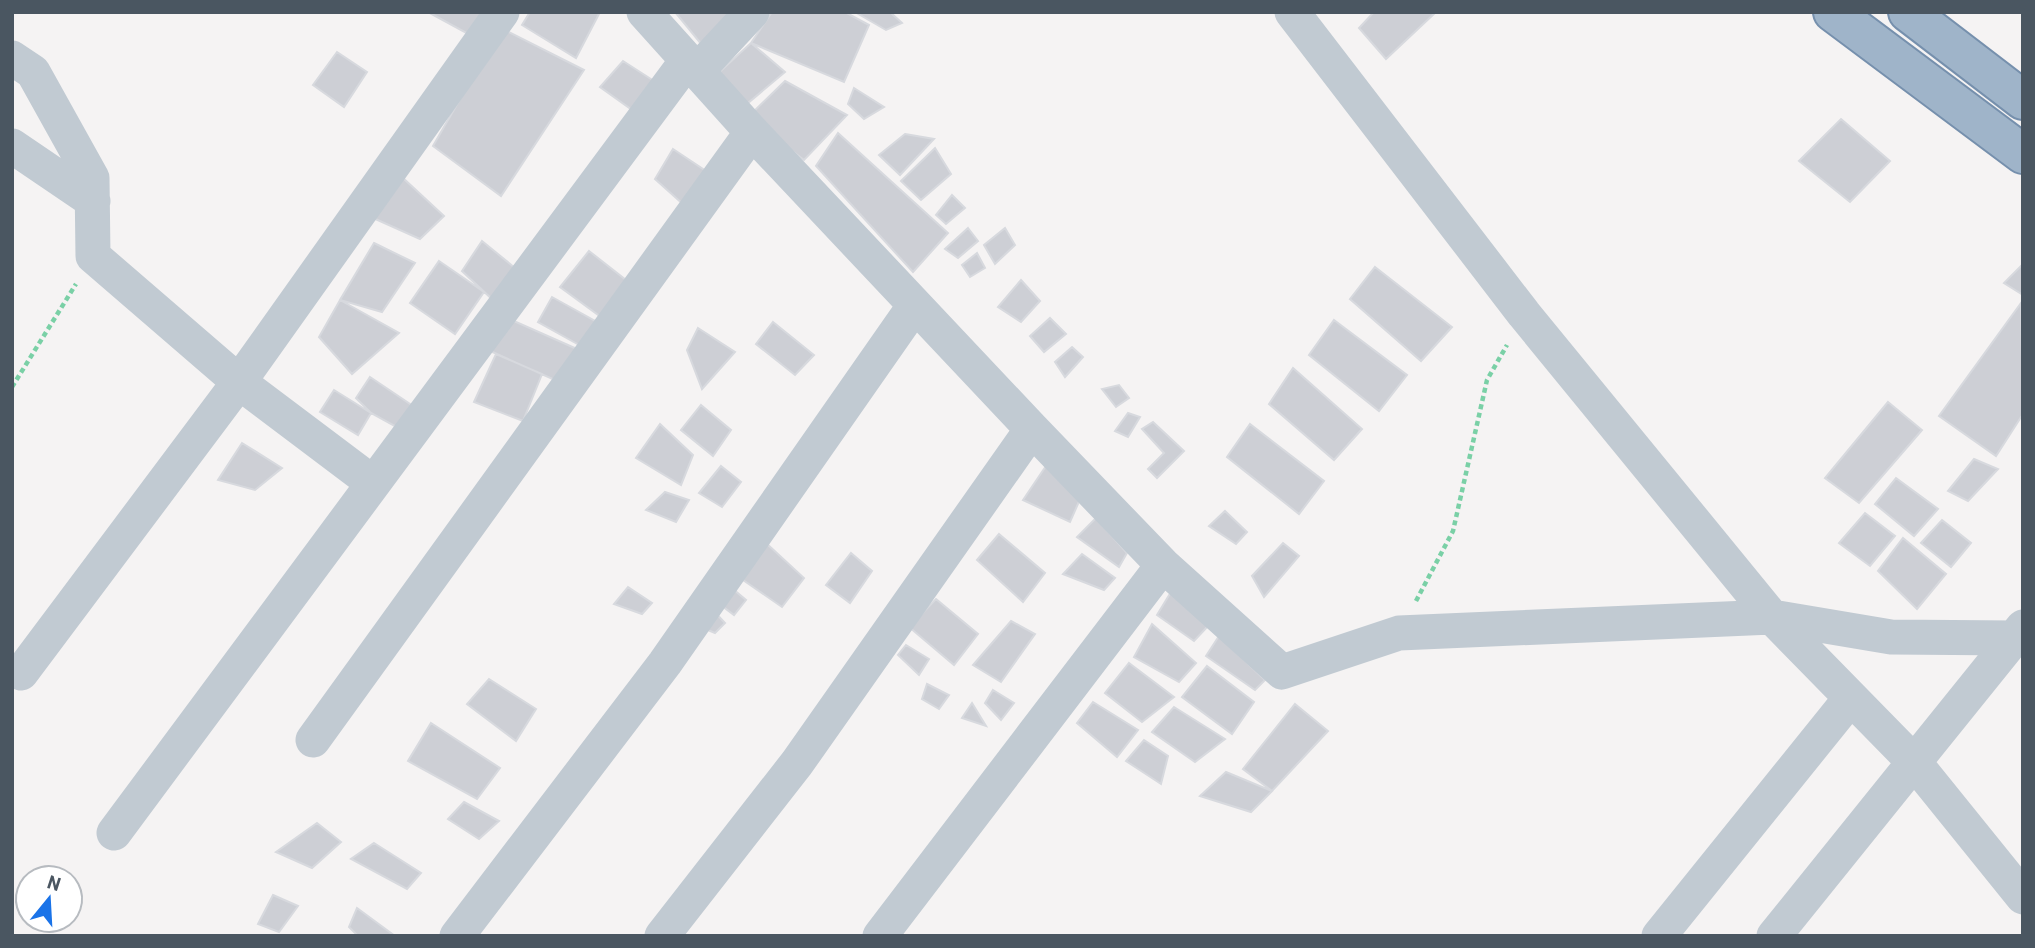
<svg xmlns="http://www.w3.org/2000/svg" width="2035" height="948" font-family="Barlow,sans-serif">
<rect width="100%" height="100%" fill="#f5f3f3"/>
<path fill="#cdcfd5" stroke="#d7d9de" stroke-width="2" d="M 428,12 L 485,12 L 470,35 Z
M 530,12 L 600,12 L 576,58 L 522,25 Z
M 675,12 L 736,12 L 702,45 Z
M 772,12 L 845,12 L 869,25 L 844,82 L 751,43 Z
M 855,12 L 890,12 L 902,23 L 886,30 Z
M 1374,12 L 1436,12 L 1386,59 L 1359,28 Z
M 501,28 L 584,70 L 501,196 L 433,146 Z
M 751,43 L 785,72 L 742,108 L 714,77 Z
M 337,52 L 367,72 L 344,107 L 313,85 Z
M 623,61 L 654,81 L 635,112 L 600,87 Z
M 785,81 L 847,115 L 804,160 L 748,117 Z
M 854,88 L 884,107 L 864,119 L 848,104 Z
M 1841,119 L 1890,161 L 1850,202 L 1799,161 Z
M 838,133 L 948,233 L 913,272 L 816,166 Z
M 905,134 L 934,139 L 900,175 L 879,155 Z
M 935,148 L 951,174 L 921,200 L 901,181 Z
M 673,149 L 709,173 L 684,205 L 655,179 Z
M 403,178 L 444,216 L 420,239 L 371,217 Z
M 952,195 L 965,208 L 946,224 L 936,215 Z
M 968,228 L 978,241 L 958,258 L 945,249 Z
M 1005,228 L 1015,245 L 995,264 L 984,245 Z
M 482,241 L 520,272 L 494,301 L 462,271 Z
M 374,243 L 415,263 L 382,312 L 340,300 Z
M 589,251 L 626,280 L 601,317 L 560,287 Z
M 977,253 L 985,268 L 970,277 L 962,265 Z
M 439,261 L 484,292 L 455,334 L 410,303 Z
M 2023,264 L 2023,295 L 2004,283 Z
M 1375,267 L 1452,327 L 1421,361 L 1350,299 Z
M 1021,280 L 1040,301 L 1021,322 L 998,307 Z
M 552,297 L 604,326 L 590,351 L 538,322 Z
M 340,300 L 399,333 L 352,374 L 319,337 Z
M 2021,303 L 2023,414 L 1996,456 L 1939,416 Z
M 507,318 L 577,349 L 557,381 L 488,350 Z
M 1050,318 L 1066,334 L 1044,352 L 1030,336 Z
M 1334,320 L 1407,375 L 1379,411 L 1309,355 Z
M 773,322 L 814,355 L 795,375 L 756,344 Z
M 698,328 L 735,352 L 702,389 L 687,350 Z
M 1072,347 L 1083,357 L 1065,377 L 1055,362 Z
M 496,354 L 542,374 L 523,421 L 474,402 Z
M 1293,368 L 1362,429 L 1334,460 L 1269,404 Z
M 370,377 L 416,408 L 400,429 L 371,413 L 356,398 Z
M 1119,385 L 1129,398 L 1116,407 L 1102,389 Z
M 334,390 L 371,413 L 358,435 L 320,412 Z
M 1888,402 L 1922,430 L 1859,503 L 1825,478 Z
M 701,405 L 731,430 L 713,456 L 681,430 Z
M 1128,413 L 1140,417 L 1128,437 L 1115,431 Z
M 1153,422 L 1184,451 L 1157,478 L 1148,469 L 1164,453 L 1142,429 Z
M 660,424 L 693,455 L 681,485 L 636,458 Z
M 1250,424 L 1324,481 L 1299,514 L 1227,457 Z
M 242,443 L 282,468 L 255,490 L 218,480 Z
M 1974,459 L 1998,469 L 1968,501 L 1948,491 Z
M 721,466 L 741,482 L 722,507 L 699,493 Z
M 1046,466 L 1081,497 L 1070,522 L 1023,500 Z
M 1896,478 L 1938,509 L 1914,536 L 1875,504 Z
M 665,492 L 689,500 L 676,522 L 646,510 Z
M 1225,511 L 1247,532 L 1236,544 L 1209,526 Z
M 1865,513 L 1895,536 L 1870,566 L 1839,543 Z
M 1096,518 L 1127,553 L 1119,567 L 1077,537 Z
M 1942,520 L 1971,543 L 1951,567 L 1921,543 Z
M 999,534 L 1045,573 L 1023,602 L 977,560 Z
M 1903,538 L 1946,574 L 1917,609 L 1878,571 Z
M 766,543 L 804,578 L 782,607 L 743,580 Z
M 1283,543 L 1299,556 L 1264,597 L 1252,576 Z
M 851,553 L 872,571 L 850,603 L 826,585 Z
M 1082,554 L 1115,578 L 1104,590 L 1063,574 Z
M 727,584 L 746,600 L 734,615 L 713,599 Z
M 628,587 L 652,603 L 642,614 L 614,604 Z
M 1171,592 L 1209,625 L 1194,641 L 1157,615 Z
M 936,599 L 978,634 L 954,665 L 909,627 Z
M 709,606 L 725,623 L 715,633 L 696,625 Z
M 1011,621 L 1035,634 L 1001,682 L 973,665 Z
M 1152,624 L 1196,663 L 1179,682 L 1134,657 Z
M 1219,636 L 1265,680 L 1255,690 L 1206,656 Z
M 906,645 L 929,659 L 919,675 L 898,655 Z
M 1129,663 L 1174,697 L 1142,722 L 1105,693 Z
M 1207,666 L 1254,702 L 1232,734 L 1182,697 Z
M 489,679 L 536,709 L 516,741 L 467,704 Z
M 927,684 L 949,695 L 939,709 L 922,699 Z
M 993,690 L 1014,703 L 1001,720 L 985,703 Z
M 1093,702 L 1138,730 L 1117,757 L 1077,723 Z
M 972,703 L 986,726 L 962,718 Z
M 1295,704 L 1328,731 L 1272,791 L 1243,769 Z
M 1174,707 L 1225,739 L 1195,762 L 1152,732 Z
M 431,723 L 500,768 L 477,799 L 408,761 Z
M 1144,740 L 1168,756 L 1161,784 L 1126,761 Z
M 1226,772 L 1272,791 L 1251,812 L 1200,796 Z
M 464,802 L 499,821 L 479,839 L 448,819 Z
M 317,823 L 341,842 L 312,868 L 276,852 Z
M 374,843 L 421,873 L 407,889 L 351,859 Z
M 273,895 L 298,906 L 279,932 L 258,924 Z
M 357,908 L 395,936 L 358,936 L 349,927 Z"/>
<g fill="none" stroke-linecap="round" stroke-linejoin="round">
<g stroke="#7690ad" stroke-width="42">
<path id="trunk" d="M 1833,12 L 2023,154
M 1908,12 L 2023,100"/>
</g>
<path stroke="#7ad0a6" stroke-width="4.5" stroke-dasharray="5 3.5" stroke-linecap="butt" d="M 12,387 L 76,284
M 1416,601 L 1453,531 L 1487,380 L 1507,345"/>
<path stroke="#c1cad2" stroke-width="35" d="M 644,12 L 752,132 L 1032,429 L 1163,565 L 1282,672 L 1399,633 L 1772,617 L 1891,637 L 2014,638
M 1292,12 L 1524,314 L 1772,617 L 1914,762 L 2023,897
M 12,58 L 33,72 L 92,178 L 93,256 L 239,382 L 373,483
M 698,70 L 752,12
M 12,146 L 93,201
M 21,673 L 239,382 L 502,12
M 313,740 L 752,132
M 114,833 L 686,62
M 457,936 L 665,663 L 915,305
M 662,936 L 797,763 L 1032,429
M 880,936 L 1163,565
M 1659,936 L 1850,699
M 1774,936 L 2023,627"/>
<use href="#trunk" stroke="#9fb4c9" stroke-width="38"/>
</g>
<rect width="2035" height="948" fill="none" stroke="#4a5661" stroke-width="28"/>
<g transform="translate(49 899) rotate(18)"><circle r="33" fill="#ffffff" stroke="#b7bbc0" stroke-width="2"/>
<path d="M0-5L12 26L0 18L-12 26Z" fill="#1a73e8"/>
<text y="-10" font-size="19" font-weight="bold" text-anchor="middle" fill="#4a5661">N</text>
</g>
</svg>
